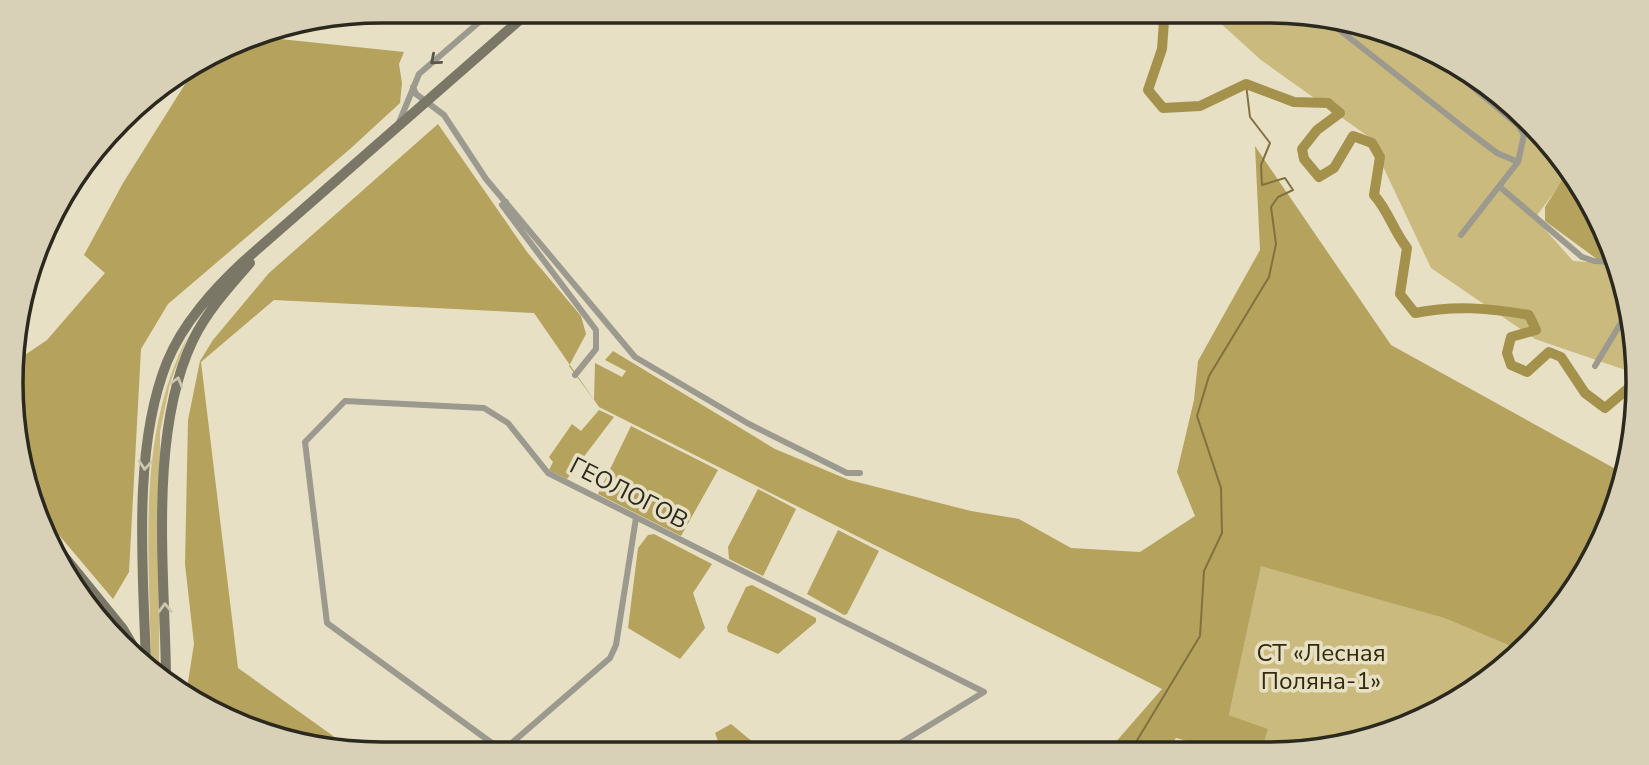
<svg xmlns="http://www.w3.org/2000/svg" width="1649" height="765" font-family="'Nunito Sans',sans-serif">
<rect width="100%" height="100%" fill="#e7e0c5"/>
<path fill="#caba7d" d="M 1207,11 L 1267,11 L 1409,39 L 1530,120 L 1567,175 L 1535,218 L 1573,261 L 1615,264 L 1637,374 L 1535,339 L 1431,268 L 1369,137 L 1261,60 Z
M 188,336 L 170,383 L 160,432 L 159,672 L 151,667 C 150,556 135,436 188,336 Z
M 1261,565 L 1444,618 L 1520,650 L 1493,678 L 1408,726 L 1315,751 L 1261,751 L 1267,729 L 1229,715 Z"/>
<path fill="#b5a25d" d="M 251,36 L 404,52 L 399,64 L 402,83 L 400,103 L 350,149 L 168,304 L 141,349 L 129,572 L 113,599 L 37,509 L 14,431 L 16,361 L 47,340 L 105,273 L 84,255 L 123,183 L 197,65 Z
M 438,124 L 527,252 L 581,316 L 586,334 L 569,366 L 594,400 L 595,363 L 622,377 L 626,371 L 605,360 L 613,351 L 775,449 L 849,480 L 971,511 L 1019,519 L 1071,548 L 1140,552 L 1195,516 L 1177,472 L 1194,400 L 1198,361 L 1260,250 L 1255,146 L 1391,345 L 1621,472 L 1610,525 L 1561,609 L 1520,650 L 1444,618 L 1261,566 L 1229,715 L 1268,729 L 1261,751 L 1215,752 L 1214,748 L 1176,738 L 1167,752 L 1107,752 L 1162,689 L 599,407 L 534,313 L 274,300 L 201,362 L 238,668 L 350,748 L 240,726 L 187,688 L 194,644 L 185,564 L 188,420 L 200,361 L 213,340 L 269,273 Z
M 1566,174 L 1610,241 L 1614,257 L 1601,262 L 1545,221 L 1545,207 Z
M 599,410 L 614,417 L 567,479 L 549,470 L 553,462 L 549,457 L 572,424 L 581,431 Z
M 631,426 L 718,470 L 681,536 L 598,494 Z
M 758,489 L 796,509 L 763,576 L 729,559 L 728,547 Z
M 838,530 L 879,551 L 847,614 L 844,615 L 807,594 Z
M 654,534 L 712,564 L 693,593 L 705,628 L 680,659 L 628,628 L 638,548 L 648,535 Z
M 752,585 L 816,618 L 816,622 L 778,654 L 728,632 L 727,627 L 746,587 Z
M 731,724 L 766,753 L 705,753 L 719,744 L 715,733 Z"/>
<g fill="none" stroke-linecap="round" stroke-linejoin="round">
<path stroke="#80723e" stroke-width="2" d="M 1130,752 L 1200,636 L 1204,571 L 1222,533 L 1221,488 L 1197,416 L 1209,376 L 1269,277 L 1276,244 L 1271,207 L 1278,197 L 1293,190 L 1285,178 L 1262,185 L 1261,165 L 1270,143 L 1250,117 L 1246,84"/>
<path stroke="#a4924c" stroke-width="10" d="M 1157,11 L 1164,21 L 1162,49 L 1148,90 L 1163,108 L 1200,106 L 1246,84 L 1294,102 L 1328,103 L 1340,113 L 1317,130 L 1302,149 L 1304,159 L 1319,177 L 1334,168 L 1353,136 L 1372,143 L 1380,157 L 1374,195 C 1388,210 1393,230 1407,248 L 1400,294 L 1415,313 C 1454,305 1490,308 1529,315 L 1536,330 L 1511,337 L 1507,353 L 1511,365 L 1527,372 L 1549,352 L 1561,357 L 1585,393 L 1605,408 L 1638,380"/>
<path stroke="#9c998e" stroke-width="6" d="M 361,18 L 365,13
M 1332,24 L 1464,128 L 1497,153 L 1518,162
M 1439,59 L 1518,125 L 1524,135 L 1518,162 L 1461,235
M 413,87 L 416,94 L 444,115 L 486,179 L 635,357 L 749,424 L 847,473 L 860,473
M 398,125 L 419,74 L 492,11
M 1500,187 L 1582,257 L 1594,261 L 1615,262
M 506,202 L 502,205 L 596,330 L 596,349 L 575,375
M 1595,366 L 1625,316
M 499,754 L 610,658 L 616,645 L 636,518
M 507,754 L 327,623 L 305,442 L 345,401 L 484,408 L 508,423 L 548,473 L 984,692 L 884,753"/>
<path stroke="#7b7767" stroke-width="10" d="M 45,533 L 123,629 L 142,661
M 146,663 C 143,570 132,449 167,362 C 183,323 213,290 244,261 L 530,11
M 166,677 C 165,573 148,434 193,340 C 207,311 229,287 250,263"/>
</g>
<defs><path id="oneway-chevron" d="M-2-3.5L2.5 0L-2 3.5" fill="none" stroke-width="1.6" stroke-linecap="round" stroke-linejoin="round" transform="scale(1.75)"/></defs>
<use stroke="#58554b" href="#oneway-chevron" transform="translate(435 60) rotate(139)"/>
<g stroke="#ccc6ae">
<use href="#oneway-chevron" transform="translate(177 382) rotate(-74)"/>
<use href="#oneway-chevron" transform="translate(145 465) rotate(94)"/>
<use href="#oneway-chevron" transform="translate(165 608) rotate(-91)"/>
</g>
<g text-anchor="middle" stroke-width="7" stroke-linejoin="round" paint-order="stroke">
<g font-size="24" fill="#2b281e" stroke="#e7e0c5">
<text transform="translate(629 493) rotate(27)" y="8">ГЕОЛОГОВ</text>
</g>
<g font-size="24" fill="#332b0b" stroke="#e7e0c5">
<text x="1321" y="661">СТ «Лесная<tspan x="1321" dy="28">Поляна-1»</tspan></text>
</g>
</g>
<path d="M0 0H1649V765H0ZM382 23H1267A359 359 0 0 1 1626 382V383A359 359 0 0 1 1267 742H382A359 359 0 0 1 23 383V382A359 359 0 0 1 382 23Z" fill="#d8d1b8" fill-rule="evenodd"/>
<path fill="none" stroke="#2b281e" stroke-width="3.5" d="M382 23H1267A359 359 0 0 1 1626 382V383A359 359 0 0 1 1267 742H382A359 359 0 0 1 23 383V382A359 359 0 0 1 382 23Z"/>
</svg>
